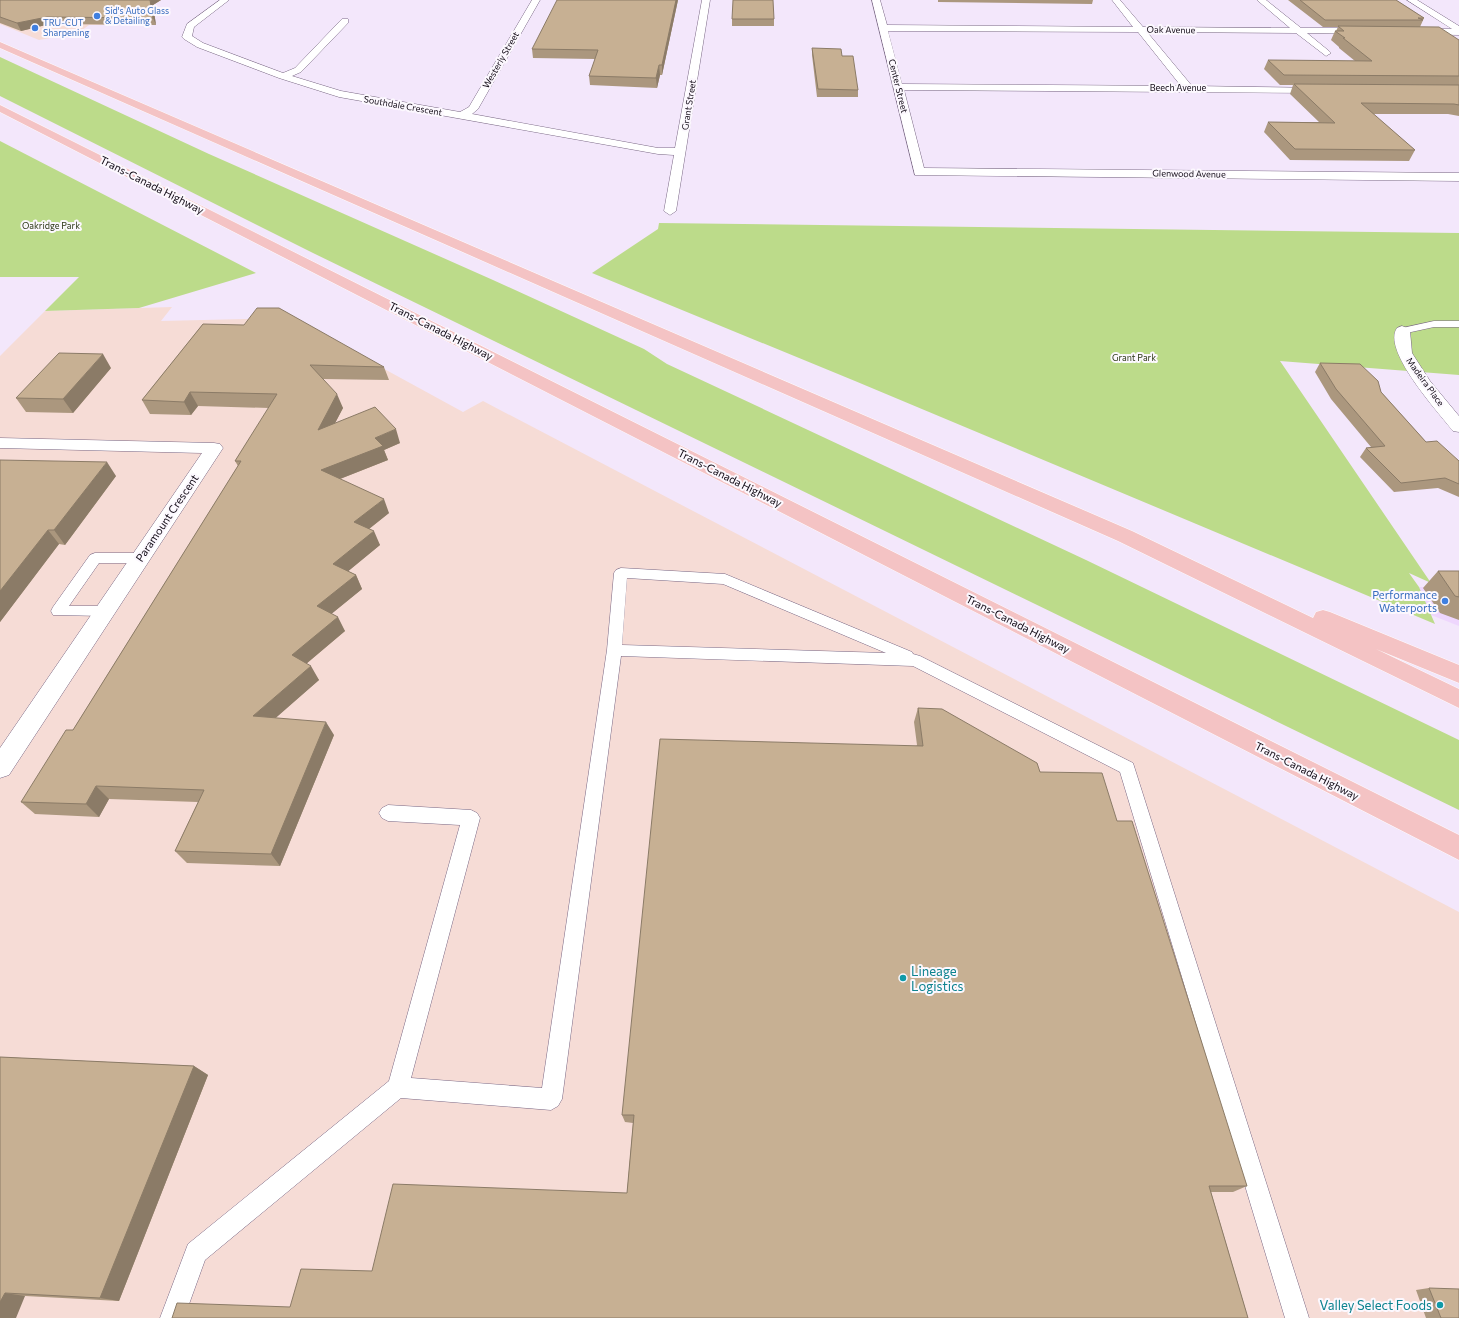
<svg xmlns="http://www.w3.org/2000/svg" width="1459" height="1318" font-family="Commissioner,sans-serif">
<rect width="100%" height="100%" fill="#f3e7fb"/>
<path fill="#eed6fd" d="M 1419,587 L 1459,587 L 1459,626 L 1431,615 Z"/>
<path fill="#f6dcd6" d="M 0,0 L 161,0 L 124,25 L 89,25 L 78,33 L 39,40 L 0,24 Z
M 172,307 L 161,321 L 291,318 L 463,412 L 483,401 L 1459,912 L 1459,1318 L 0,1318 L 0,356 L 45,311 Z"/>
<path fill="#bcdb8a" d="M 0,57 L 209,154 L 493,280 L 644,349 L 667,364 L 1086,560 L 1459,740 L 1459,810 L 313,253 L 0,96 Z
M 0,141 L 256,273 L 139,308 L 45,311 L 79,277 L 0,277 Z
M 659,223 L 1459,233 L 1459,375 L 1280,361 L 1431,583 L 1409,573 L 1419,587 L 1435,624 L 855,381 L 592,273 L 658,229 Z"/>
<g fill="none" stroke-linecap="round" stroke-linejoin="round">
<g stroke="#796784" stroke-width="1">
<path id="lane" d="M 1434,321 L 1459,321 L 1459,327 L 1434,327 L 1402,334 L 1397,331 L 1398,329 Z
M 95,553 L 140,553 L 145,555 L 147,558 L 145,561 L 140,563 L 99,563 L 69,606 L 105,606 L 110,607 L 112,611 L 110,615 L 105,616 L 53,615 L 51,611 L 53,607 L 90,555 Z
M 621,568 L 725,574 L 912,652 L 913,654 L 920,656 L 1133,763 L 1309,1318 L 1285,1318 L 1120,772 L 913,666 L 621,656 L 562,1099 L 558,1106 L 551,1110 L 401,1098 L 205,1260 L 184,1318 L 160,1318 L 188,1244 L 389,1081 L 460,825 L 388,821 L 382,818 L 379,813 L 382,808 L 388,805 L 471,810 L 477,813 L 480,818 L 411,1078 L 542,1088 L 607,650 L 614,573 L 616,570 ZM 627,578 L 723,584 L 886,653 L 622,645 Z"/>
</g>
<g stroke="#796784" stroke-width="1">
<path id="street" d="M 220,0 L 229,0 L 194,27 L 192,36 L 203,43 L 283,73 L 295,68 L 342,19 L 348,19 L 348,23 L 301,72 L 292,76 L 341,91 L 460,112 L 469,107 L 532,0 L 540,0 L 478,109 L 472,114 L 658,148 L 675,148 L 702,0 L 710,0 L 676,211 L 670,215 L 664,211 L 674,155 L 658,154 L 339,97 L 279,78 L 197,47 L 184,39 L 182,37 L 187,24 Z
M 872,0 L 880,0 L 887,25 L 1133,27 L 1112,0 L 1120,0 L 1143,27 L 1290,28 L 1257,0 L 1266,0 L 1301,28 L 1364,28 L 1369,31 L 1364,34 L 1307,33 L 1329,51 L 1331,53 L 1326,56 L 1296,33 L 1147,32 L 1192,86 L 1325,88 L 1326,90 L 1321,93 L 904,90 L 924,168 L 1459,173 L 1459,181 L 915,175 ZM 888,31 L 1138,32 L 1181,86 L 902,84 Z
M 1407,0 L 1417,0 L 1459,26 L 1459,35 L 1413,34 L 1411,32 L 1416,29 L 1452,29 Z
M 1402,326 L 1407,328 L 1410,331 L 1412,353 L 1430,381 L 1459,416 L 1459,432 L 1453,431 C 1439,413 1381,350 1397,328 Z
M 0,438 L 214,443 L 220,444 L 223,448 L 9,775 L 0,778 L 0,748 L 202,453 L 0,448 Z"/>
</g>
<g stroke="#fff" stroke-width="1">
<path id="highway" d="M 0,42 L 1132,531 L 1313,618 L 1316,612 L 1323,610 L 1330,612 L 1459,665 L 1459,683 L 1376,649 L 1459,689 L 1459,708 L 1118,541 L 0,48 Z
M 0,105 L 1459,835 L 1459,860 L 0,112 Z"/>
</g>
<use href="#lane" fill="#fff" fill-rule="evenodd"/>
<use href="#street" fill="#fff" fill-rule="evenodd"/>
<use href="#highway" fill="#f4c3c4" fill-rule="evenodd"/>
</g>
<path fill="#ab977e" d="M 0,0 L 161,0 L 153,5 L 156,25 L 50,24 L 21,31 L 0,23 Z
M 678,0 L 662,75 L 660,75 L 657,88 L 590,85 L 589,76 L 595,59 L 533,58 L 532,49 Z
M 938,0 L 1093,0 L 1092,4 L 938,2 Z
M 1288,0 L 1396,0 L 1424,18 L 1420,27 L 1459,40 L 1459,116 L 1448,114 L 1373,114 L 1415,150 L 1409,161 L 1290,160 L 1264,132 L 1268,122 L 1319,122 L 1290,94 L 1293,85 L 1280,85 L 1264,69 L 1268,60 L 1355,61 L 1339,48 L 1339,47 L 1331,40 L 1335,31 L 1336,31 L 1338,27 L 1323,27 Z
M 732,19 L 774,19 L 774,26 L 732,26 Z
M 812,48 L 842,56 L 858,90 L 858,97 L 817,97 L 812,55 Z
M 203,324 L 384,367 L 389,380 L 323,379 L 343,408 L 335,423 L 400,443 L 384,450 L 388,460 L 340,479 L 389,513 L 369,529 L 380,545 L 348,571 L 356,575 L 362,589 L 331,614 L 345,631 L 306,664 L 319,680 L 275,718 L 334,735 L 280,866 L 187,863 L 175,851 L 198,802 L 109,799 L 99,817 L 35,814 L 21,802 L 73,730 L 238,466 L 235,461 L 269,408 L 198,406 L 191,415 L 150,414 L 142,400 Z
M 1320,363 L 1381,392 L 1426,442 L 1459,461 L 1459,497 L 1438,488 L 1394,492 L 1360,457 L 1366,448 L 1371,447 L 1331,399 L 1315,372 Z
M 111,368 L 73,413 L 26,412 L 16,398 Z
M 0,460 L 116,476 L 65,545 L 59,544 L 0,622 Z
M 1438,571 L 1459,571 L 1459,620 L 1440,613 L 1423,588 Z
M 918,708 L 1040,772 L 1117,821 L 1247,1186 L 1233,1192 L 1211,1192 L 1248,1318 L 172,1318 L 290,1307 L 372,1271 L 627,1193 L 633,1123 L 625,1122 L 622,1115 L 917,745 L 914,722 Z
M 0,1057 L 194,1066 L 208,1075 L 119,1301 L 25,1296 L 0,1318 Z
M 1429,1288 L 1459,1318 L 1426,1318 L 1416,1290 Z"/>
<path fill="#8b7b67" d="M 150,0 L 161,0 L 153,5 L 156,25 L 153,18 Z
M 676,0 L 678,0 L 662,75 L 662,65 Z
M 47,17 L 50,24 L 21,31 L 17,23 Z
M 659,65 L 660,75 L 657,88 L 656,78 Z
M 103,354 L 111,368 L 73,413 L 63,399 Z
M 190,392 L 198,406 L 191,415 L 184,402 Z
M 337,394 L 343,408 L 324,444 L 318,430 Z
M 396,429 L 400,443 L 384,450 L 388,460 L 327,484 L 321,470 L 375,438 Z
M 107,462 L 116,476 L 65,545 L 54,530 Z
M 384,499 L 389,513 L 360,536 L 354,522 Z
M 48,530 L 59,544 L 0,622 L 0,591 Z
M 374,531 L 380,545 L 340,578 L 333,564 Z
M 356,575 L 362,589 L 324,620 L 317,606 Z
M 338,617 L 345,631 L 300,669 L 292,655 Z
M 311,666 L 319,680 L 262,730 L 253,716 Z
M 326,722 L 334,735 L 280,866 L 271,854 Z
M 96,786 L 109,799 L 99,817 L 86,804 Z
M 194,1066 L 208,1075 L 119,1301 L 100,1298 Z
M 5,1293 L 25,1296 L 16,1318 L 0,1318 L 0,1302 Z"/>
<path fill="#c7b093" stroke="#8b7b67" d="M 0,0 L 150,0 L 153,18 L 47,17 L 17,23 L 0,17 Z
M 557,0 L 676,0 L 662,65 L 659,65 L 656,78 L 589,76 L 598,50 L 532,49 Z
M 733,0 L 773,0 L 774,19 L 732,19 Z
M 1300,0 L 1396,0 L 1424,18 L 1418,18 L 1423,20 L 1325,20 Z
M 1338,26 L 1439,27 L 1459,40 L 1459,76 L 1284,75 L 1268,60 L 1372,61 L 1343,38 L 1345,38 L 1335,31 L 1344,31 Z
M 812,48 L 841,49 L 842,56 L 853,56 L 858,90 L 818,89 Z
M 1294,84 L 1459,85 L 1459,105 L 1454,104 L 1361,103 L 1415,150 L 1295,149 L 1268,122 L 1335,123 Z
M 257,308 L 279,308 L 384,367 L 310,365 L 337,394 L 318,430 L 375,407 L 396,429 L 375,438 L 383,446 L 321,470 L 384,499 L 354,522 L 374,531 L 333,564 L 356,575 L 317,606 L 338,617 L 292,655 L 311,666 L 253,716 L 326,722 L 271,854 L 175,851 L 204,790 L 96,786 L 86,804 L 21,802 L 66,730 L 73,730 L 241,461 L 235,461 L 277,394 L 190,392 L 184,402 L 142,400 L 203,324 L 244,325 Z
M 59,353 L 103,354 L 63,399 L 16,398 Z
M 1320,363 L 1360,364 L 1378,381 L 1381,392 L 1426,442 L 1437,441 L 1459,461 L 1459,484 L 1445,478 L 1401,483 L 1366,448 L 1385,446 L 1336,389 Z
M 0,460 L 107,462 L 54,530 L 48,530 L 0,591 Z
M 1438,571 L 1459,571 L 1459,597 L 1455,596 Z
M 918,708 L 942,709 L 1037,763 L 1040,772 L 1102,773 L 1117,821 L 1132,821 L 1247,1186 L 1209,1186 L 1248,1318 L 172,1318 L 177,1303 L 290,1307 L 301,1269 L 372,1271 L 393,1184 L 627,1193 L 634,1115 L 622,1115 L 660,739 L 923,746 Z
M 0,1057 L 194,1066 L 100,1298 L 5,1293 L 0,1302 Z
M 1429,1288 L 1459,1289 L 1459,1318 L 1441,1318 Z"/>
<g fill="#3f7fe0" stroke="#fcf8fe" stroke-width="1.5">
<circle cx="97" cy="16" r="4"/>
<circle cx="35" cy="28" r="4"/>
<circle cx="1445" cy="601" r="4"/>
</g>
<g fill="#0f9aa8" stroke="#fcf8fe" stroke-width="1.5">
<circle cx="903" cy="978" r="4"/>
<circle cx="1440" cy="1305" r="4"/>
</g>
<g text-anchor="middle" stroke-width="4" stroke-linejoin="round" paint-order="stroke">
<g font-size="9" fill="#366cbe" stroke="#fcf8fe" text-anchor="start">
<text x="105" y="14">Sid's Auto Glass<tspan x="105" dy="10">&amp; Detailing</tspan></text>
<text x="43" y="26">TRU-CUT<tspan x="43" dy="10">Sharpening</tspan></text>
</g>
<g font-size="9" fill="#110a15" stroke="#fcf8fe">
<text transform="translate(1171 30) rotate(1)" y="3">Oak Avenue</text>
<text transform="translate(501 60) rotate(-60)" y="3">Westerly Street</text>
<text transform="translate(898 86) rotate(76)" y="3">Center Street</text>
<text x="1178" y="91">Beech Avenue</text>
<text transform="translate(689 105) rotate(-81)" y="3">Grant Street</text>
<text transform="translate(403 106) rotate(10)" y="3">Southdale Crescent</text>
<text transform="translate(1189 174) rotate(1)" y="3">Glenwood Avenue</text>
<text transform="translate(1425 382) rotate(54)" y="3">Madeira Place</text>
</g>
<g font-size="9" fill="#2b3715" stroke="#fcf8fe">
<text x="51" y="229">Oakridge Park</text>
<text x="1134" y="361">Grant Park</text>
</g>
<g font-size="11" fill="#110a15" stroke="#fcf8fe">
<text transform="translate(152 185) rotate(27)" y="4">Trans-Canada Highway</text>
<text transform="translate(441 331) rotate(27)" y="4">Trans-Canada Highway</text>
<text transform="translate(730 478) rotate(27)" y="4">Trans-Canada Highway</text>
<text transform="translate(167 518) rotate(-56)" y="4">Paramount Crescent</text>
<text transform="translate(1018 624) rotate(27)" y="4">Trans-Canada Highway</text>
<text transform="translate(1307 771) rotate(27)" y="4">Trans-Canada Highway</text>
</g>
<g font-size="11" fill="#366cbe" stroke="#fcf8fe" text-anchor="end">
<text x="1437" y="599">Performance<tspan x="1437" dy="13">Waterports</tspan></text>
</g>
<g font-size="13" fill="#0d838f" stroke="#fcf8fe" text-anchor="start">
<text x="911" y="976">Lineage<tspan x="911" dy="15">Logistics</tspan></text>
<text x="1432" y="1310" text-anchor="end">Valley Select Foods</text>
</g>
</g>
</svg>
